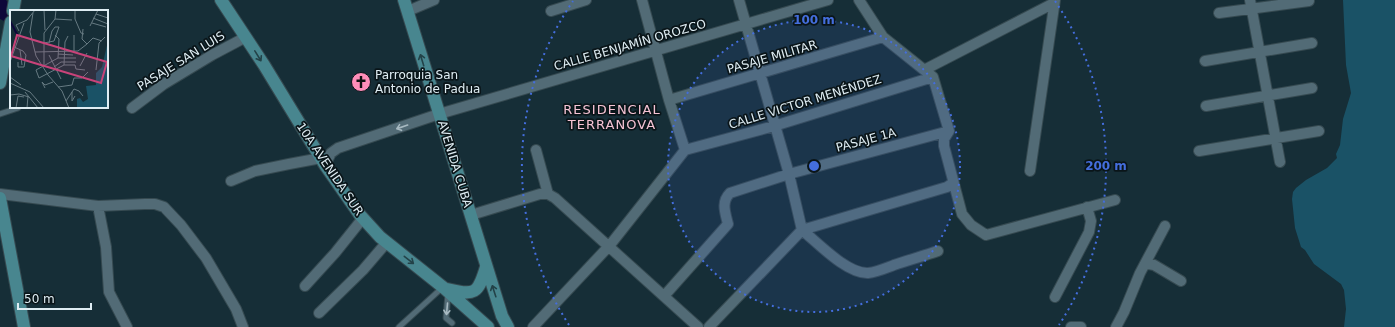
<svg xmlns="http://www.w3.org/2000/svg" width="1395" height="327" font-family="'DejaVu Sans',sans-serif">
<rect width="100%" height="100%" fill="#162e37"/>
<path fill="#1a5266" d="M 1343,0 L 1395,0 L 1395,327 L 1344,327 L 1346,309 L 1344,290 L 1341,284 L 1314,264 L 1305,250 L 1301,247 L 1295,228 L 1292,199 L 1293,192 L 1296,188 L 1306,180 L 1327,168 L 1337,158 L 1336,154 L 1340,145 L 1343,119 L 1351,93 L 1346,65 Z"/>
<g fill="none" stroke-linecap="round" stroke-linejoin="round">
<path stroke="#0d073a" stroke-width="18" d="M 0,7 L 6,12"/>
<g stroke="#364a51" stroke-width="7">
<path id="lane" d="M 0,114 L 18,108 L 18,107
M 448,293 L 446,318 L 452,323
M 399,327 L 443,287"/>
</g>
<g stroke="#364a51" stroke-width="12">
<path id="street" d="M 642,0 L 669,100 L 685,150
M 739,0 L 789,174 L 802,230
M 859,0 L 883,37 L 933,77 L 949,131 L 944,139 L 944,146 L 962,214 L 971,225 L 986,235 L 1115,200
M 1250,0 L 1280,162
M 408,11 L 434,0
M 551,11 L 586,0
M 1219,13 L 1309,1
M 1205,61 L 1312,43
M 924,70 L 1054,3
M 669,100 L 883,37
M 1206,106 L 1312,88
M 132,108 L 164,84 L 212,55 L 246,37
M 536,150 L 548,194
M 685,150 L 774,126 L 933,77
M 1199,151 L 1319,131
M 325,165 L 331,153 L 338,148 L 439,114 L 828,0
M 1030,171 L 1055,0
M 231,181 L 255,171 L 289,164 L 321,158
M 0,194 L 98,206 L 145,204 L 155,204 L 164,207 L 181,225 L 206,258 L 236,309 L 243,327
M 98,206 L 106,247 L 109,292 L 127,327
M 471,215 L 540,194 L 548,194 L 555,198 L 698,327
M 802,230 C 818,243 847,274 868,273 C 877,272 886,268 894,265 C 909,260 923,256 938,251
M 1145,265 L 1149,264 L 1154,265 L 1181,281
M 305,286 L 335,253 L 363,218
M 665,295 L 728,224 C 725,212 721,202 730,193 L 789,174 L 949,131
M 1055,297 L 1089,232 L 1091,221 L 1087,207
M 319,313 L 363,270 L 387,242
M 533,327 L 610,245 L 685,150
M 709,327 L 802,230 L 947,187 L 953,183
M 1071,327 L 1081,327
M 1116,327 L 1124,312 L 1140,273 L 1165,226"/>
</g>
<g stroke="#364a51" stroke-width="14">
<path id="secondary" d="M 221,0 L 264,65 L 325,165 L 360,215 L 380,237 L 444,288 L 488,327
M 404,0 L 502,316 L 508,327
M 13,11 L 15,0
M 0,83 L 11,22
M 0,198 L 24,327
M 447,289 C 475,296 478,294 486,267"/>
</g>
<use href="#lane" stroke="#526b76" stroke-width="5"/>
<use href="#street" stroke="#526b76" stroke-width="10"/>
<use href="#secondary" stroke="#48868f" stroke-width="12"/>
</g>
<defs><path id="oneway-shaft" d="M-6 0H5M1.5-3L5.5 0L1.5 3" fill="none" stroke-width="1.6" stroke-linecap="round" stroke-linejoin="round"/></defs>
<g stroke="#234248">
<use href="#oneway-shaft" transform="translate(258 56) rotate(58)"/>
<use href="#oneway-shaft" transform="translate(422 60) rotate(-107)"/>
<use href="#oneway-shaft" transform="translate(409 260) rotate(38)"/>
<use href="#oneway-shaft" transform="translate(494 291) rotate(-108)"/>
</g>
<g stroke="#a7b9c1">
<use href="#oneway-shaft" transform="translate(402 127) rotate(161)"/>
<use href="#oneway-shaft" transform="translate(447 309) rotate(95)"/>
</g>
<circle cx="814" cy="166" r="146" fill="#446edd" fill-opacity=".12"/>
<g fill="none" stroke="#446edd" stroke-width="2" stroke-dasharray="2 4">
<circle cx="814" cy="166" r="146"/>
<path d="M569 325A292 292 0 0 1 573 1M1055 1A292 292 0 0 1 1059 325"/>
</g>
<defs>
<g id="church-disc" transform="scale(1)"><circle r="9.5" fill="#ff8eb9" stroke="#0a1519"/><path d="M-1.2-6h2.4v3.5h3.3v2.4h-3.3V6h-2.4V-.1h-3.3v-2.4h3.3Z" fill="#111"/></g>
</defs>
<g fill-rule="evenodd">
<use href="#church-disc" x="361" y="82"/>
</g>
<g text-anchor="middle" stroke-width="3.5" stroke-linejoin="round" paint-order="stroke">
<g font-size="12" fill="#dfedf3" stroke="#0a1519">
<text transform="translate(630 45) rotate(-16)" y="4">CALLE BENJAMÍN OROZCO</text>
<text transform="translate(772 57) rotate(-16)" y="4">PASAJE MILITAR</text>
<text transform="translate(181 61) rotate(-32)" y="4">PASAJE SAN LUIS</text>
<text transform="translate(805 102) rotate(-17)" y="4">CALLE VICTOR MENÉNDEZ</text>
<text transform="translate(866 140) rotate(-15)" y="4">PASAJE 1A</text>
<text transform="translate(455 164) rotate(73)" y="4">AVENIDA CUBA</text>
<text transform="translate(330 169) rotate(56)" y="4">10A AVENIDA SUR</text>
</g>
<g font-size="12" fill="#dfedf3" stroke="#0a1519" text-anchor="start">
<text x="375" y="79">Parroquia San<tspan x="375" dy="14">Antonio de Padua</tspan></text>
</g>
<g font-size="13" letter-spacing="1" fill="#f5c3d4" stroke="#0a1519">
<text x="612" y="114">RESIDENCIAL<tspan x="612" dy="15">TERRANOVA</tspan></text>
</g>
</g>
<g transform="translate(10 10)">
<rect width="98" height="98" fill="#162e37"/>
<path d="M 98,31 L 98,98 L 67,98 L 67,89 L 70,88 L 73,92 L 78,89 L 76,76 L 86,75 L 86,63 L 92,57 Z" fill="#1a5266"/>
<path fill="none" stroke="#0d073a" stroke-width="2" d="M 0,11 L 8,26"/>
<path fill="none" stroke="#667a82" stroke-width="1" d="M 34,0 L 35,20M 65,0 L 65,9 L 71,23 L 74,24M 23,3 L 20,22 L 26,46 L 38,65 L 52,81 L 59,98M 86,4 L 98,8M 83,8 L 98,14M 45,9 L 62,10M 82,13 L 96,17M 80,16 L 88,0M 73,19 L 72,29 L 77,34 L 83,28 L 92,31M 9,21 L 6,15 L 17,10 L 25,0M 45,25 L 49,29 L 48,48M 64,25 L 64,41M 34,33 L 44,31 L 49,17M 39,33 L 42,21 L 45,17 L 49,17M 4,37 L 13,41 L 16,45 L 14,57 L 8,57 L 8,52M 10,40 L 12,55M 25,42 L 68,41 L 77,34M 48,44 L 63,45M 39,45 L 51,69M 48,48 L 26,60 L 29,68 L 54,55 L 65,55M 48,48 L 66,48M 0,52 L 14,13M 54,55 L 55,32 L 58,26M 65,55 L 66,59 L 75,60M 34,56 L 34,23 L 45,9 L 46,0M 70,56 L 77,43M 44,57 L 51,52 L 66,52M 86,60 L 89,33 L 95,27M 0,67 L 11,75M 0,73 L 20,82 L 34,98M 48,77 L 62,75 L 64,68 L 72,68 L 78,62M 35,78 L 32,72 L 35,75 L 43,72M 15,82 L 28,98M 62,82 L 62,91 L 65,86M 0,85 L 9,84 L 19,87M 56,91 L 64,79 L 69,81 L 73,86M 6,98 L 8,86 L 14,87M 17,98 L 18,86"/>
<path fill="#c84379" fill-opacity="0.15" stroke="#c84379" stroke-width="2" d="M 7,25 L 97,52 L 91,73 L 1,46 Z"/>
<rect width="98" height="98" fill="none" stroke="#dfedf3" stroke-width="2"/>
</g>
<circle cx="814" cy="166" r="6" fill="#446edd" stroke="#0a1519" stroke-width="2"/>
<g font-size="12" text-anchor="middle" font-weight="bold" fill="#446edd" stroke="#0a1519" stroke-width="3.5" stroke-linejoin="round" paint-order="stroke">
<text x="814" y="24">100 m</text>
<text x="1106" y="170">200 m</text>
</g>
<path d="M18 303v6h73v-6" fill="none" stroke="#dfedf3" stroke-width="2"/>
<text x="24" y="303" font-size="12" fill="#dfedf3" stroke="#0a1519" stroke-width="3" paint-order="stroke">50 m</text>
</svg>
